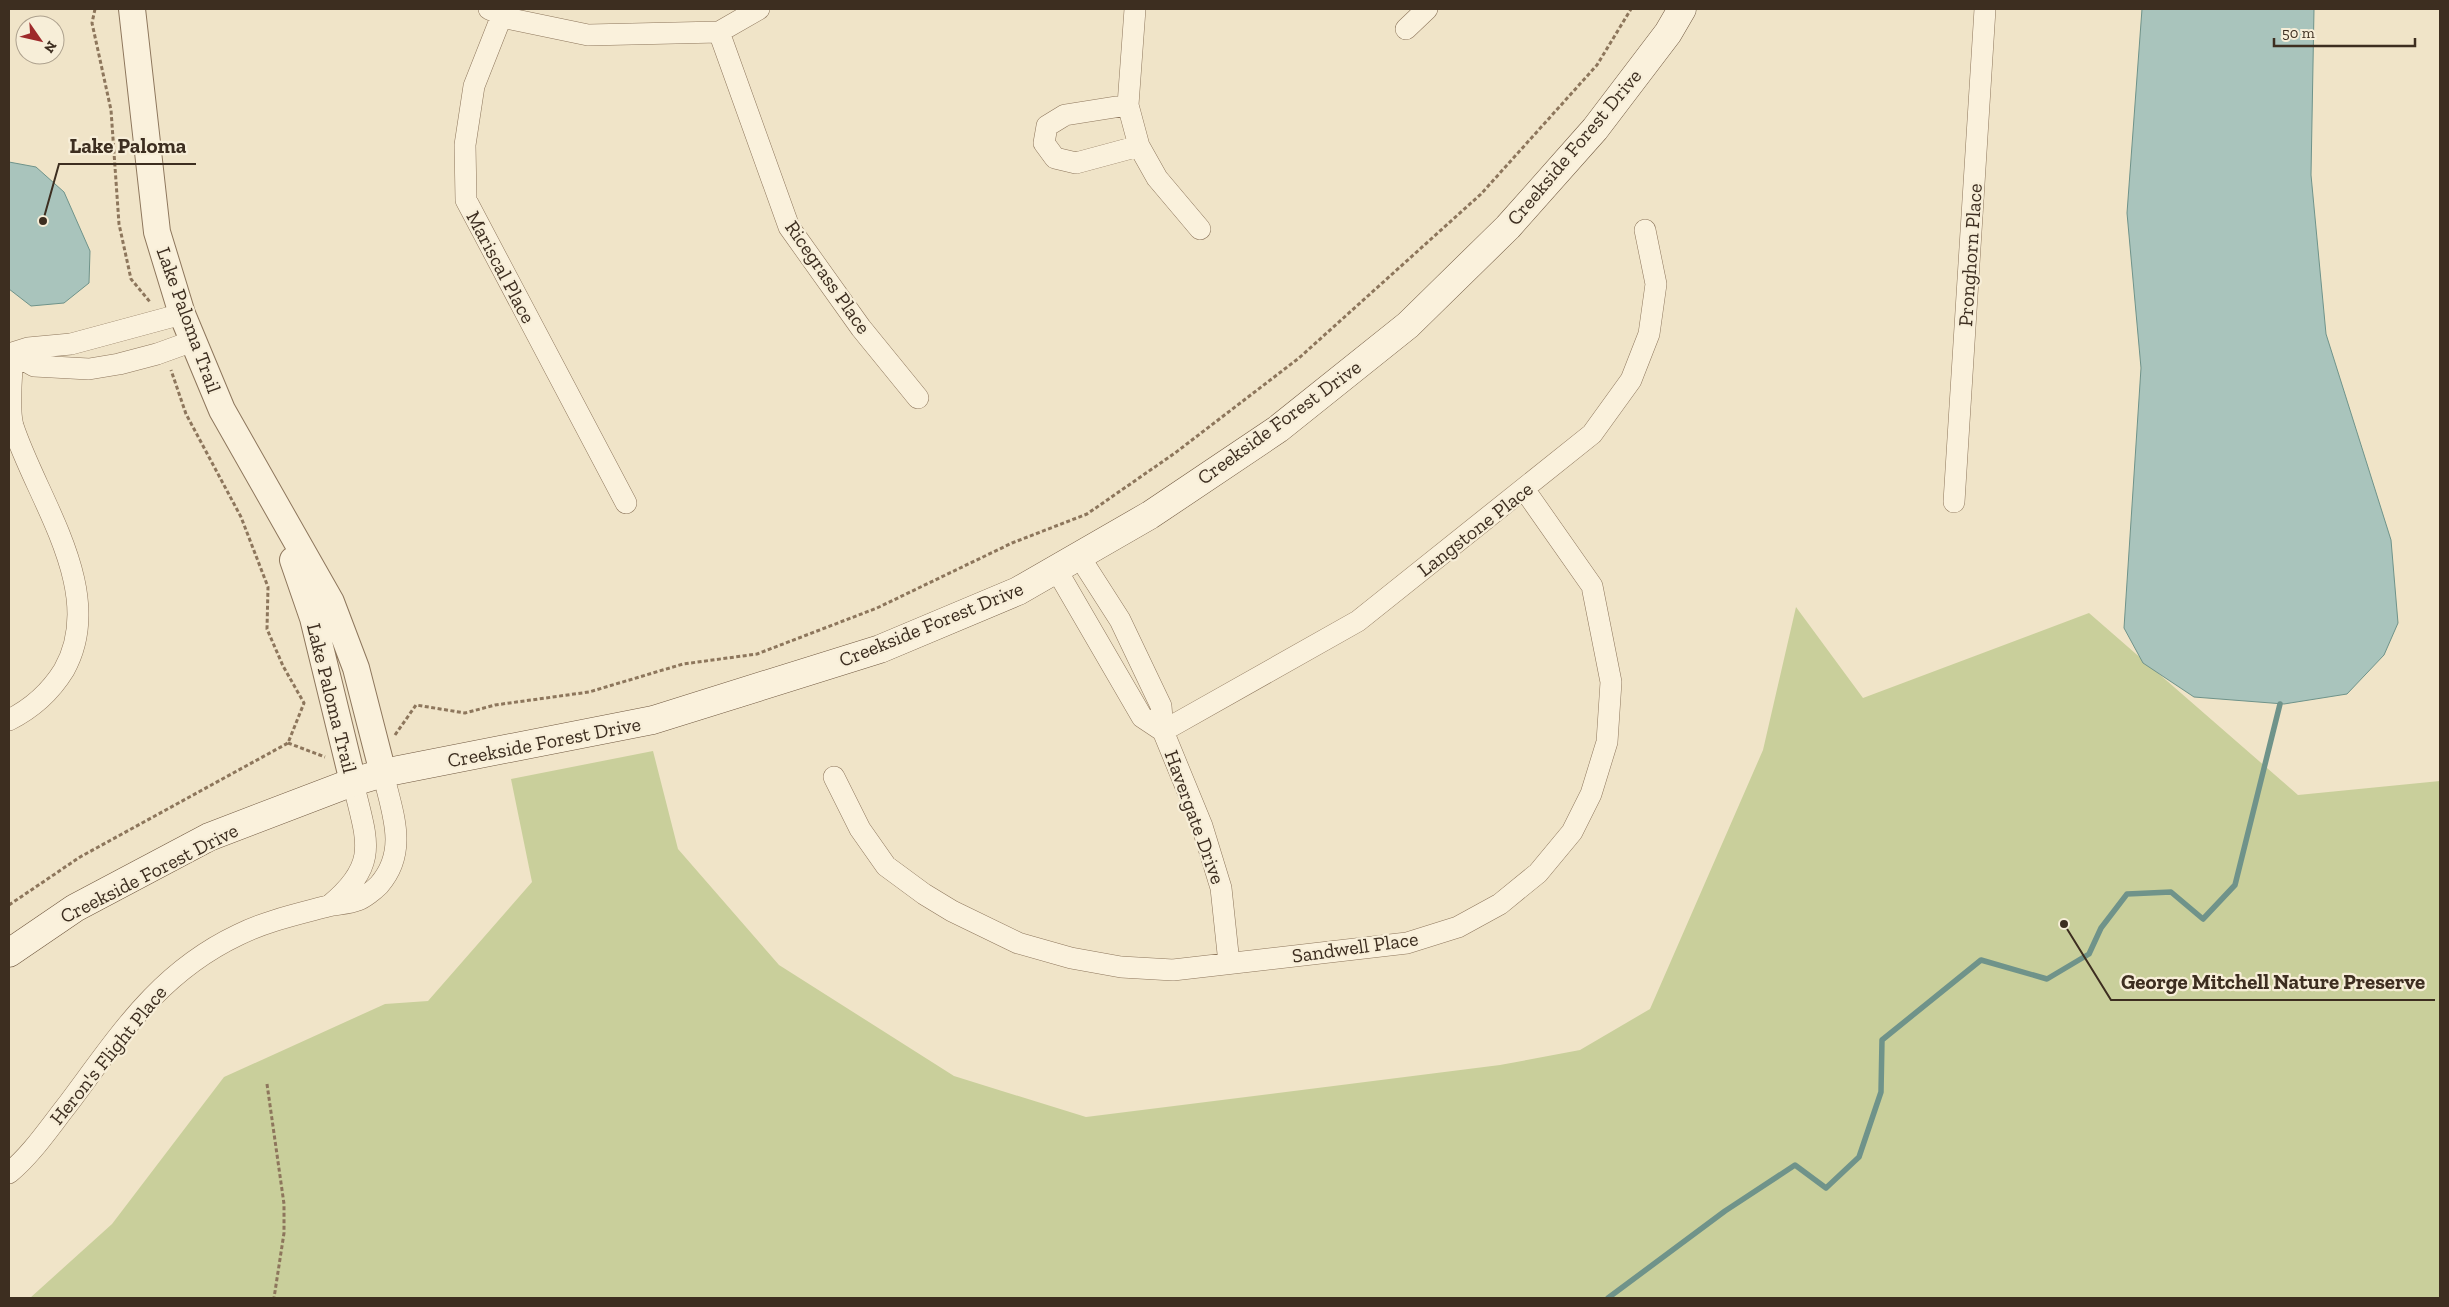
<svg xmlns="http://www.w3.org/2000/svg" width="2449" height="1307" font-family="'Zilla Slab',serif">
<rect width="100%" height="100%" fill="#f0e4c8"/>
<path fill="#c9cf9b" d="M 1796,607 L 1863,698 L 2089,613 L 2298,795 L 2440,781 L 2440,1298 L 30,1298 L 112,1224 L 224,1077 L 385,1004 L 428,1001 L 532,882 L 511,779 L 653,751 L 678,849 L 779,965 L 954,1076 L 1086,1117 L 1500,1065 L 1580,1050 L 1650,1009 L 1763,750 Z"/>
<path fill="#a9c4bc" stroke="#6f938a" d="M 2142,9 L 2314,9 L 2311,175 L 2326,334 L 2391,540 L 2398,623 L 2384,655 L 2347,694 L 2284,704 L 2194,697 L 2143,663 L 2124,628 L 2141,368 L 2127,213 Z
M 9,162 L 36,167 L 64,192 L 90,251 L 89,283 L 64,303 L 31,306 L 9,289 Z"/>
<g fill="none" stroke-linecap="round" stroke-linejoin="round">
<path stroke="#6f938a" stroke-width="5.5" d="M 1608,1298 L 1725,1211 L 1795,1165 L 1826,1188 L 1859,1157 L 1881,1092 L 1882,1040 L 1981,960 L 2047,979 L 2089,954 L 2101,928 L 2127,894 L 2171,892 L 2203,919 L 2235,885 L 2280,704"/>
<g stroke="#8d765c" stroke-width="22">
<path id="minor" d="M 489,9 L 511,19 L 588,35 L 719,32 L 759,9
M 1135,9 L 1128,105 L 1139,146 L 1157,178 L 1200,229
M 502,15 L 474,86 L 465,145 L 466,200 L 626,503
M 1406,29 L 1427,9
M 719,32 L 789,227 L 861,328 L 918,398
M 1128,105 L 1065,115 L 1047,126 L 1044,143 L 1055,158 L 1076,163 L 1139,146
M 9,354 L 28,348 L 71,344 L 182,314
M 13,354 L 34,366 L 89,369 L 119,364 L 157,354 L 193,341
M 1954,502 L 1985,9
M 1079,556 L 1120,620 L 1161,706 L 1163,731 L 1202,826 L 1221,888 L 1229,963
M 1056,569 L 1142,717 L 1163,731
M 9,720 C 31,709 51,691 64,670 C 108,592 37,500 13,426 C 8,409 12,372 13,354
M 1163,731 L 1358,621 L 1592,434 L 1631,380 L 1649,334 L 1656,284 L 1645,230
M 834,777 L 860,829 L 886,866 L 924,894 L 952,911 L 1018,943 L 1071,958 L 1121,967 L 1173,970 L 1407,943 L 1458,927 L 1500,904 L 1538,873 L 1572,832 L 1591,794 L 1607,742 L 1611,682 L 1592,586 L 1524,489
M 330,905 C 381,863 366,839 353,782
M 9,1173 C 32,1154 49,1128 68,1104 C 119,1036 158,973 238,935 C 266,921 298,914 328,906 C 337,904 349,904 358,900 C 364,898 374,890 379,885 C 409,851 392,812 383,773"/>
</g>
<g stroke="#8d765c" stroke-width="28">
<path id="tertiary" d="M 132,9 L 157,232 L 182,314 L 222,410 L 331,602 L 356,668 L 383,773
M 293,560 L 313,618 L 353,782"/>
</g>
<g stroke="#6f573f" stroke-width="29">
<path id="secondary" d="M 9,953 L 75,908 L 209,837 L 353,782 L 383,773 L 653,720 L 880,649 L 1018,591 L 1150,515 L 1278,429 L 1408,325 L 1508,227 L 1595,129 L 1668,33 L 1682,9"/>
</g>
<path stroke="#8d765c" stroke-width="3" stroke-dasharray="4 2.5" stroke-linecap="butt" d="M 95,9 L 92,23 L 111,110 L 119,224 L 131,279 L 150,302
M 395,735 L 416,705 L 465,713 L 495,705 L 589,692 L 683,664 L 757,654 L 877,608 L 1012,543 L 1087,514 L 1175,453 L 1299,358 L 1481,194 L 1597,65 L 1631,9
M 288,743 L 325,757
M 9,905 L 80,857 L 288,743 L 304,703 L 283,666 L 267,629 L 268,587 L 241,517 L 186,414 L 171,370
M 267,1084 L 284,1204 L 284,1233 L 274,1298"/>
<use href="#minor" stroke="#faf1dc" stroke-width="21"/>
<use href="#tertiary" stroke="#faf1dc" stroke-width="26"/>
<use href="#secondary" stroke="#faf1dc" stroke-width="28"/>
</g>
<g text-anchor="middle" stroke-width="4.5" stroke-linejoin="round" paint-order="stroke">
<g font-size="20" fill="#3d2e20" stroke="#f7eed8">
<text transform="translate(1574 147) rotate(-50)" y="7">Creekside Forest Drive</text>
<text transform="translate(1970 255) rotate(-86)" y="7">Pronghorn Place</text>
<text transform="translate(501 267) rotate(62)" y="7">Mariscal Place</text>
<text transform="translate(828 277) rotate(55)" y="7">Ricegrass Place</text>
<text transform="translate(189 320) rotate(70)" y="7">Lake Paloma Trail</text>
<text transform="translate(1279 422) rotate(-36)" y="7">Creekside Forest Drive</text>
<text transform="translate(1475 529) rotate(-38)" y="7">Langstone Place</text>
<text transform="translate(931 624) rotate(-22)" y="7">Creekside Forest Drive</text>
<text transform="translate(332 698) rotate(76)" y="7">Lake Paloma Trail</text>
<text transform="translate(544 742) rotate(-11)" y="7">Creekside Forest Drive</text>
<text transform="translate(1195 817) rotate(70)" y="7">Havergate Drive</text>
<text transform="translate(149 873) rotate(-27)" y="7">Creekside Forest Drive</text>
<text transform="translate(1355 947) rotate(-8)" y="7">Sandwell Place</text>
<text transform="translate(108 1055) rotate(-51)" y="7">Heron's Flight Place</text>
</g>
</g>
<path fill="none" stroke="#3d2e20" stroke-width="2" d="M43 221L59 164H196M2064 924L2111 1000H2435"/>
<g fill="#3d2e20" stroke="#f7eed8" stroke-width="2">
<circle cx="43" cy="221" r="5"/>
<circle cx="2064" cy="924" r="5"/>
</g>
<g font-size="21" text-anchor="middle" font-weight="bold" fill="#3d2e20" stroke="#f7eed8" stroke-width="4.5" stroke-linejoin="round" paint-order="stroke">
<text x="128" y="153">Lake Paloma</text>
<text x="2273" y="989">George Mitchell Nature Preserve</text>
</g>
<rect width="2449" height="1307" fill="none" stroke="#3d2e20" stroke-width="20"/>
<g transform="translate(40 40) rotate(124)"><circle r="24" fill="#f7eed8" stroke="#ada18e"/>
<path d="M0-4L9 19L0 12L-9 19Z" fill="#9e2a2b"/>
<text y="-8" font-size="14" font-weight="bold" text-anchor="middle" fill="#3d2e20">N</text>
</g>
<path d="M2274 38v8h141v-8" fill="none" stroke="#3d2e20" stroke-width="2.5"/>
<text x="2282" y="38" font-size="15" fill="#3d2e20" stroke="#f7eed8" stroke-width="4" paint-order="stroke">50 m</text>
</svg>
